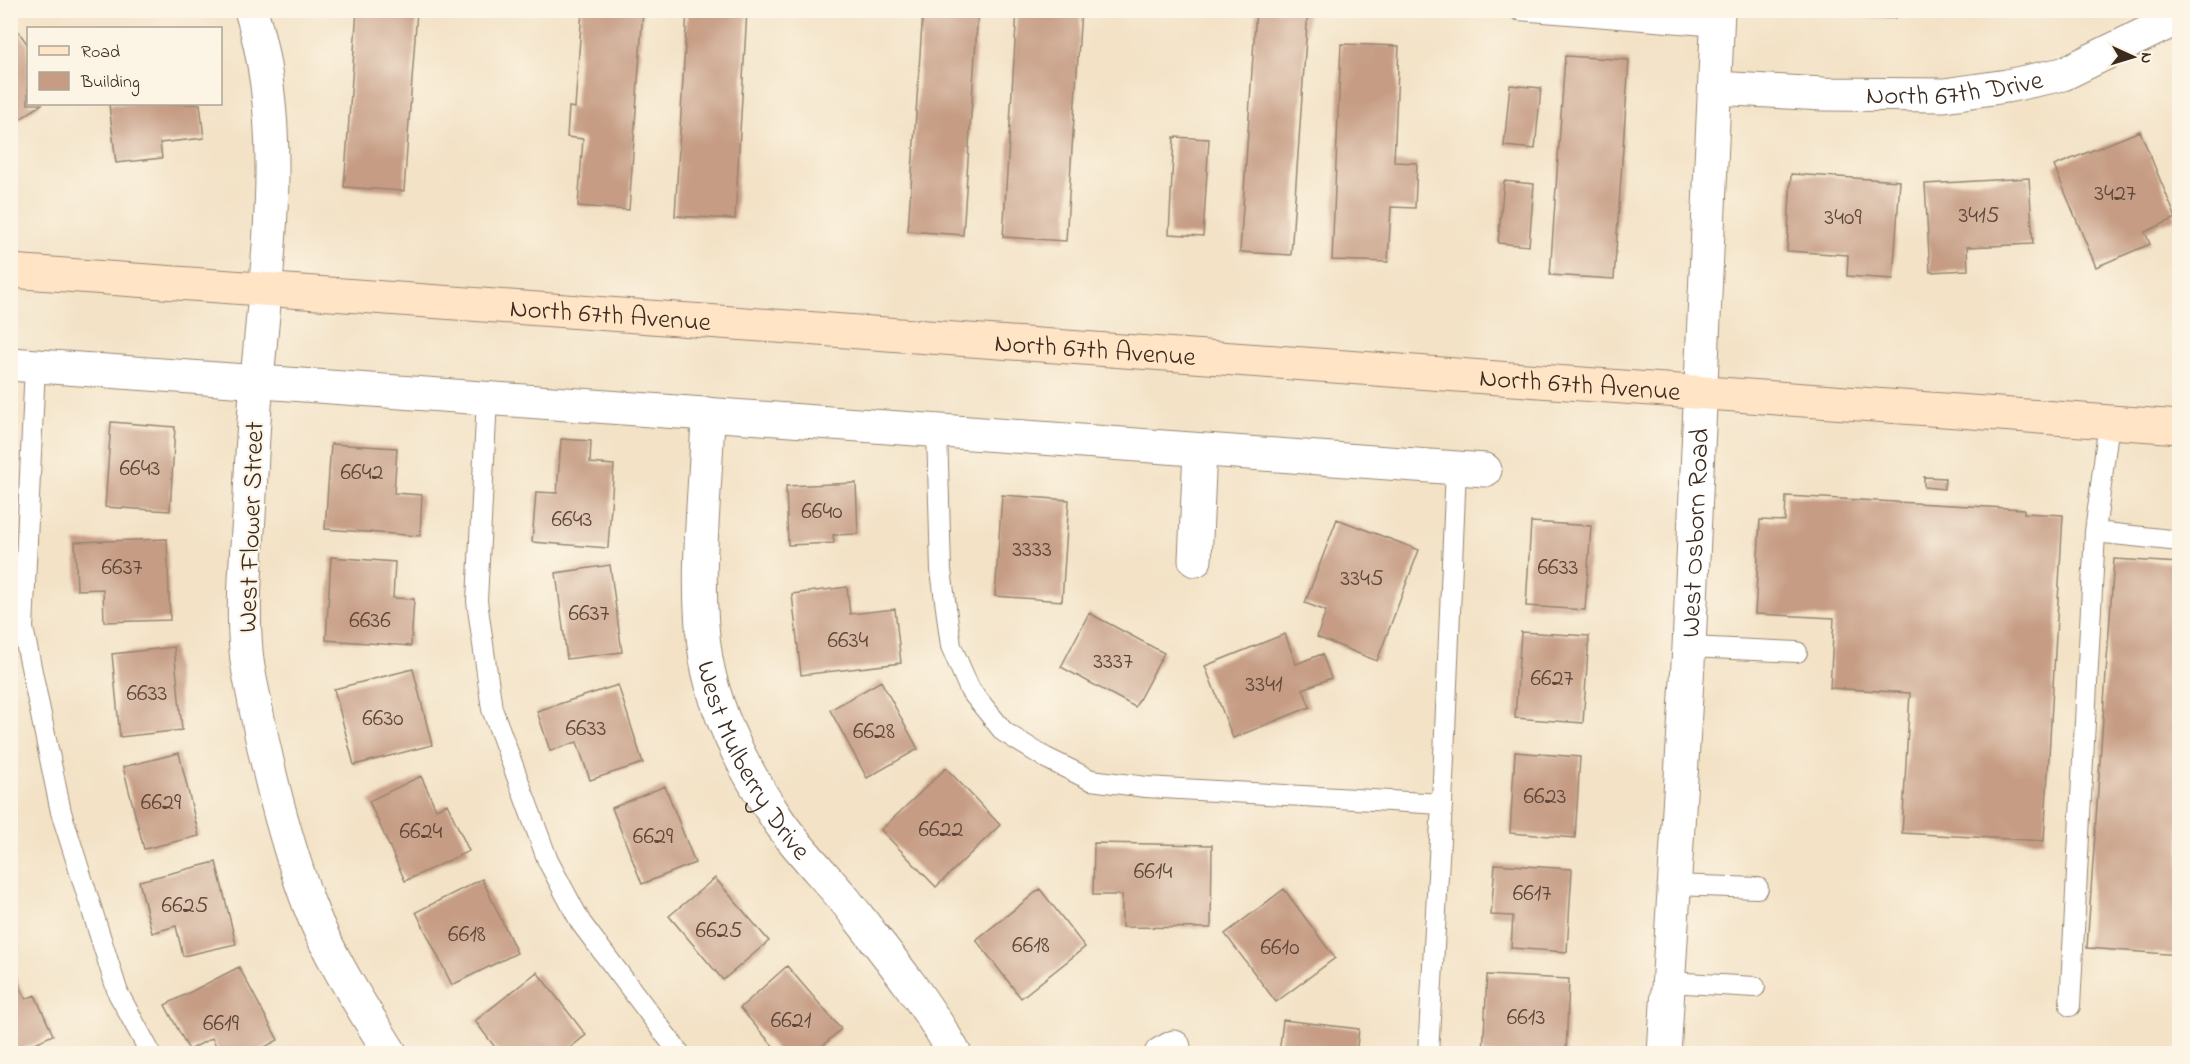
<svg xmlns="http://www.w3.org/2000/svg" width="2190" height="1064" font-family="'Indie Flower',sans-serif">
<rect width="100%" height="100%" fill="#fcf5e5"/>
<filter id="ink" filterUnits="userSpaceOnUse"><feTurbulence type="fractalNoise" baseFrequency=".0167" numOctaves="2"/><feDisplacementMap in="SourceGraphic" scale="12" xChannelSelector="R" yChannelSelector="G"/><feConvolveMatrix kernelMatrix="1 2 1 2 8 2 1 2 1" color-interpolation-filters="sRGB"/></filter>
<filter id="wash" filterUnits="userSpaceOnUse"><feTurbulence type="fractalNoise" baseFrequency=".008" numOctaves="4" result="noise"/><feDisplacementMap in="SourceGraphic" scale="24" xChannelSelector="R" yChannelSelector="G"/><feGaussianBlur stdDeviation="1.35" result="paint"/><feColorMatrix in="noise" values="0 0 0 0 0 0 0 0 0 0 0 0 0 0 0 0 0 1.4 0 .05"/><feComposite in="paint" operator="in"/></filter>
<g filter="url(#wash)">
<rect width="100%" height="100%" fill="#f3e2c6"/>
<g id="blocks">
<path fill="#c69c84" d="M 357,10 L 417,10 L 404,191 L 344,187 Z
M 582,10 L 643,10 L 629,210 L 578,206 L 583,139 L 567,137 L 569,107 L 575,108 Z
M 687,10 L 747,10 L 735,219 L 675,216 Z
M 923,10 L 978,10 L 963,235 L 908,231 Z
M 1017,10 L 1081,10 L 1066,241 L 1003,237 Z
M 1256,10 L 1308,10 L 1291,255 L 1240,252 Z
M 1854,10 L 1895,10 L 1895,18 L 1854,17 Z
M 10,20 L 28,45 L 28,104 L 42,104 L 10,126 Z
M 1341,44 L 1399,46 L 1394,162 L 1417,163 L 1415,208 L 1391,207 L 1388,262 L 1332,260 Z
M 1565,56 L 1629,60 L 1614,279 L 1550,275 Z
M 1510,85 L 1541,88 L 1535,149 L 1504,146 Z
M 109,104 L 200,104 L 204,138 L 160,143 L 162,158 L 116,163 Z
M 2140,131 L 2176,218 L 2145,232 L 2150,244 L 2096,267 L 2054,166 Z
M 1174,137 L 1209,139 L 1203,236 L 1169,234 Z
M 1791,174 L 1900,181 L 1893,279 L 1847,276 L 1848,255 L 1787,251 Z
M 2029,178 L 2033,244 L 1967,247 L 1968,270 L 1930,272 L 1925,184 Z
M 1504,181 L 1534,184 L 1529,246 L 1498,243 Z
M 111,422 L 175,427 L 170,511 L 105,507 Z
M 561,439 L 591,441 L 590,463 L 614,465 L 608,548 L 532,542 L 536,492 L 557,493 Z
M 331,444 L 397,448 L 394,493 L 422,495 L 420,536 L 325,529 Z
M 1924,477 L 1945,478 L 1944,489 L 1924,487 Z
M 856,483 L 858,534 L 833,535 L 834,543 L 788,545 L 786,486 Z
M 1002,495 L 1069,500 L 1062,601 L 995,596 Z
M 1786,496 L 2024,509 L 2024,513 L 2063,515 L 2044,841 L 1902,833 L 1910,693 L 1830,688 L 1834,618 L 1755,614 L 1760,520 L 1785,521 Z
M 1337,519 L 1419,550 L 1377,661 L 1317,637 L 1326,611 L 1305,603 Z
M 1531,522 L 1591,526 L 1585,610 L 1526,606 Z
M 167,539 L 170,620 L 104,622 L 103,589 L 77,590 L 75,542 Z
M 331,557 L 395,562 L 393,598 L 414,599 L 411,646 L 326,640 Z
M 2114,559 L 2180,563 L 2180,955 L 2087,948 Z
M 610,565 L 622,652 L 567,659 L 556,573 Z
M 847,587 L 850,614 L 895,609 L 901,663 L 801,675 L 792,594 Z
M 1089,613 L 1164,653 L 1135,707 L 1061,667 Z
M 1521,632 L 1589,636 L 1583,723 L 1515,718 Z
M 1285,634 L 1296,664 L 1322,654 L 1331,678 L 1303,689 L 1310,707 L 1233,738 L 1205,666 Z
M 174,647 L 182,730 L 120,737 L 112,654 Z
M 413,669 L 432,745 L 354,765 L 334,689 Z
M 881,681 L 918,749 L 867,778 L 830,710 Z
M 618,685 L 643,763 L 590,780 L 577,742 L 550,751 L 537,711 Z
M 1515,752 L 1580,757 L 1575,838 L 1510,833 Z
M 179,753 L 199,836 L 144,849 L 123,767 Z
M 946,768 L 1000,825 L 936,887 L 881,830 Z
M 421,776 L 436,809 L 447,804 L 469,851 L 405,881 L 369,801 Z
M 665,786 L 695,863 L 642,884 L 612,808 Z
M 1094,843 L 1212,845 L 1211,928 L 1122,927 L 1122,895 L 1093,895 Z
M 216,862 L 236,944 L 183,956 L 176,926 L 152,933 L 139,881 Z
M 1495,864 L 1572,869 L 1567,952 L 1511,948 L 1513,916 L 1491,915 Z
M 715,878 L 769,941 L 723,980 L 669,916 Z
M 482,879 L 517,953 L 452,985 L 416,912 Z
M 1040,889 L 1085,947 L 1021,998 L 976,940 Z
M 1284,889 L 1335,958 L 1276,1002 L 1225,934 Z
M 10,911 L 17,948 L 10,949 Z
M 10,965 L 26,999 L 35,995 L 53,1035 L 11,1054 Z
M 787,966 L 841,1029 L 814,1054 L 780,1054 L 740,1008 Z
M 239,967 L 278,1040 L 252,1054 L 220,1054 L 212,1038 L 189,1050 L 165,1005 Z
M 537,972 L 586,1035 L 562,1054 L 500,1054 L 475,1021 Z
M 1487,975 L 1569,979 L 1566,1054 L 1483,1054 Z
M 1283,1020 L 1359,1029 L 1356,1054 L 1279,1054 Z"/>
</g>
</g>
<g filter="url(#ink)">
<use href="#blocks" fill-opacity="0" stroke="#978672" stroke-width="1.5"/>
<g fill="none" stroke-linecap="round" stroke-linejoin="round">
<g stroke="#978672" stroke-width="22">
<path id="service" d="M 1519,10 L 1718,26
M 35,366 L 23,628 L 61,812 L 118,993 L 151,1054
M 487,398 L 477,601 L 492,709 L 548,861 L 581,923 L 680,1054
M 2109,422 L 2095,532 L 2180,541
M 937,431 L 941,570 L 951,646 L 970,690 L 1004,732 L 1046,758 L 1091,780 L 1146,787 L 1442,804
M 1689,647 L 1797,652
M 1674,885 L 1758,888
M 1668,982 L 1755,987
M 2070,1006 L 2095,532
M 1428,1054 L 1442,804 L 1456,468"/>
</g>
<g stroke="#978672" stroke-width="35">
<g id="minor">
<path d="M 251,10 C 288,130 267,259 257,381 C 253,426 251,471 249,516 C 246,561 242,605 246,650 C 247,670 253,690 256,709 C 269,776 286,844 310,907 C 330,959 362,1007 391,1054"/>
<path id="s1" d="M 1715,88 L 1823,94 L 1944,95 L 2007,86 L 2063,74 L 2180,17"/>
<path d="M 10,364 L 1485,470"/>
<path id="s2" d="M 708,414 C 706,493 693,581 706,659 C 716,716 747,775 780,823 C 799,850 823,874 844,899 C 883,949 924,999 955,1054"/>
<path d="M 1195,560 L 1200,450"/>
<path d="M 1161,1054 L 1174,1047"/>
</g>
</g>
<g stroke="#978672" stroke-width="35">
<g id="tertiary">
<path id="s3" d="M 1664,1054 L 1689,647 L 1718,10"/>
</g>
</g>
<g stroke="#978672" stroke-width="35">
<g id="secondary">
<path id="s4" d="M 10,271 L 2180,427"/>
</g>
</g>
<use href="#service" stroke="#fff" stroke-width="20"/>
<use href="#minor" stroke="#fff" stroke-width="33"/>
<use href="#tertiary" stroke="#fff" stroke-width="33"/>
<use href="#secondary" stroke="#ffe4c6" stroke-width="33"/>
</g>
</g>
<g text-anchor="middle" stroke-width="4.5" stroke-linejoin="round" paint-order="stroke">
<g font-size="24" fill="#5e4638">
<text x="2115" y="200">3427</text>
<text x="1979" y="222">3415</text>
<text x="1843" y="224">3409</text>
<text x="140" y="475">6643</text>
<text x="362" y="479">6642</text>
<text x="822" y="518">6640</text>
<text x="572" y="526">6643</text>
<text x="1032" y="556">3333</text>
<text x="122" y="574">6637</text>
<text x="1558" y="574">6633</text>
<text x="1362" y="585">3345</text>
<text x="589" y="620">6637</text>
<text x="370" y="627">6636</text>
<text x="848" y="647">6634</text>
<text x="1113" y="668">3337</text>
<text x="1552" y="685">6627</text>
<text x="1264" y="691">3341</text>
<text x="147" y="700">6633</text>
<text x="383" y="725">6630</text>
<text x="586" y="735">6633</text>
<text x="874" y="738">6628</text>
<text x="1545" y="803">6623</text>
<text x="161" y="809">6629</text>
<text x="941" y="836">6622</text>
<text x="421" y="838">6624</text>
<text x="653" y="843">6629</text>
<text x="1153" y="878">6614</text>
<text x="1532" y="900">6617</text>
<text x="185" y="912">6625</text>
<text x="719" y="937">6625</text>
<text x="467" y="941">6618</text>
<text x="1031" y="952">6618</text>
<text x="1280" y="954">6610</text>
<text x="1526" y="1024">6613</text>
<text x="791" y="1027">6621</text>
<text x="221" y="1030">6619</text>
</g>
<g font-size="27" fill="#3b2a1e" stroke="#fcf5e5">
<text dy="9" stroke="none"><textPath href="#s1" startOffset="240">North 67th Drive</textPath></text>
<text dy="9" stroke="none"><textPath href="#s4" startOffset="602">North 67th Avenue</textPath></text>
<text dy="9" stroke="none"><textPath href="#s4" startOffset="1088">North 67th Avenue</textPath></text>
<text dy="9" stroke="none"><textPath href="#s4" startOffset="1574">North 67th Avenue</textPath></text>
<text transform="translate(250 527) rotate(-88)" y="9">West Flower Street</text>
<text dy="9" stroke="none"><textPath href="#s3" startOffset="522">West Osborn Road</textPath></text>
<text dy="9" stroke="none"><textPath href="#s2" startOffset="358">West Mulberry Drive</textPath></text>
</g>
</g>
<rect width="2190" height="1064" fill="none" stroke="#fcf5e5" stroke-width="36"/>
<rect x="27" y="27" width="195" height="78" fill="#fcf5e5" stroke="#afa495" stroke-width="1.5"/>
<rect x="39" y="46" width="30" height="9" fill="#ffe4c6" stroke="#afa495" stroke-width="1.5"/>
<text x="81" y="57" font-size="18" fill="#3b2a1e">Road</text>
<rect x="39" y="72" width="30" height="18" fill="#c69c84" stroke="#afa495" stroke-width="1.5"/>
<text x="81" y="87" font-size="18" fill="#3b2a1e">Building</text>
<g transform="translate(2133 57) rotate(94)" stroke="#fcf5e5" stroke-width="4.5" paint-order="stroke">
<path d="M0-4.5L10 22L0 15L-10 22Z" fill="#3b2a1e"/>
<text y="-9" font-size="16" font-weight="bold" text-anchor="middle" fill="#3b2a1e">N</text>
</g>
</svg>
